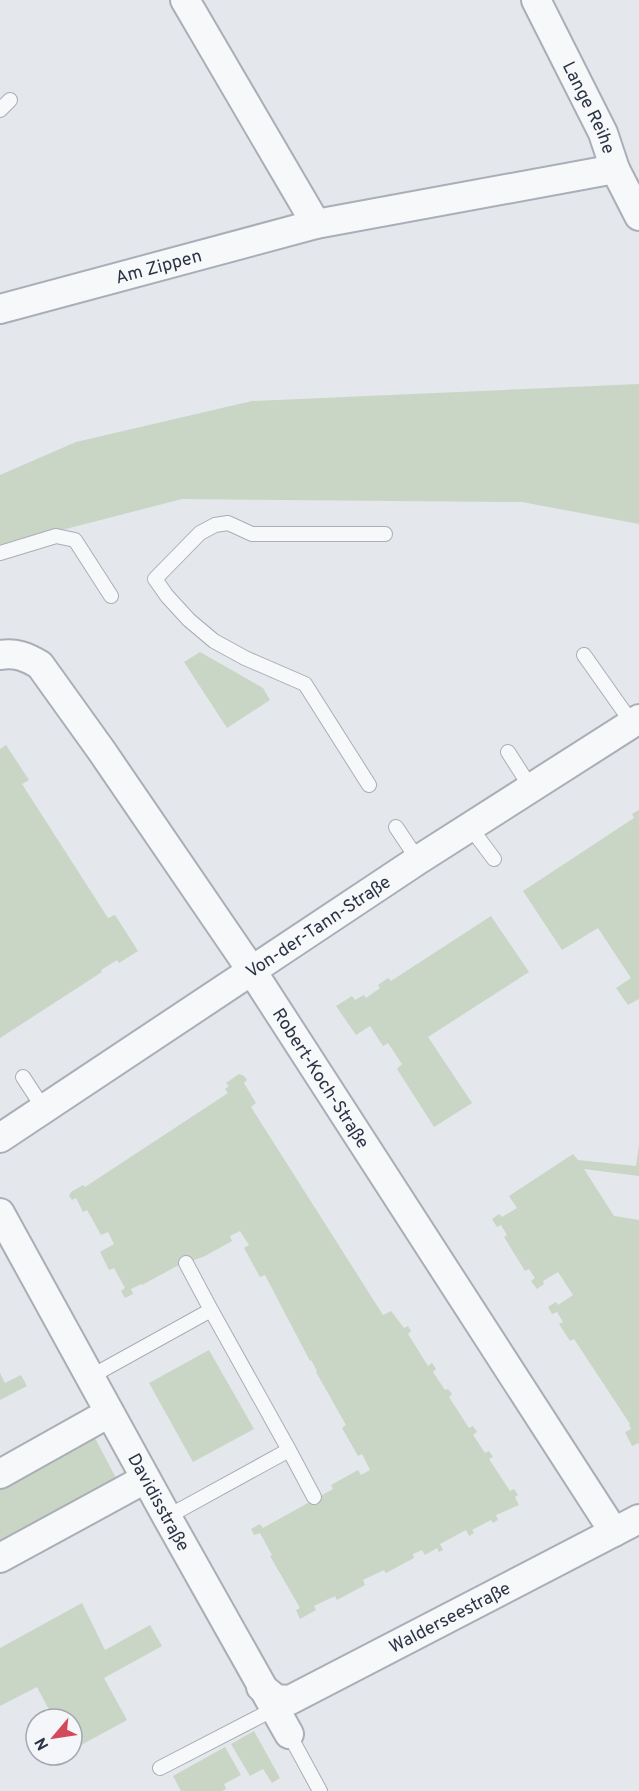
<svg xmlns="http://www.w3.org/2000/svg" width="639" height="1791" font-family="Overpass,sans-serif">
<rect width="100%" height="100%" fill="#e4e7ec"/>
<path fill="#c9d6c5" d="M 639,384 L 639,524 L 522,502 L 182,499 L 0,546 L 0,475 L 76,442 L 252,401 Z
M 200,652 L 263,688 L 270,700 L 227,728 L 184,662 Z
M 6,745 L 29,780 L 22,784 L 108,918 L 115,915 L 138,951 L 119,963 L 117,960 L 101,970 L 102,972 L 0,1038 L 0,749 Z
M 639,810 L 639,999 L 628,1005 L 616,988 L 631,978 L 598,928 L 562,950 L 523,891 L 634,818 L 632,814 Z
M 491,916 L 529,972 L 428,1037 L 472,1103 L 434,1127 L 397,1069 L 402,1064 L 388,1043 L 383,1046 L 370,1026 L 356,1035 L 336,1006 L 352,996 L 355,1000 L 364,995 L 366,998 L 380,988 L 378,985 L 388,978 L 391,981 Z
M 239,1074 L 244,1076 L 247,1080 L 244,1083 L 256,1103 L 251,1107 L 383,1315 L 391,1311 L 404,1328 L 408,1326 L 411,1331 L 408,1334 L 428,1366 L 432,1363 L 436,1369 L 433,1372 L 445,1390 L 448,1389 L 452,1394 L 449,1397 L 469,1428 L 473,1426 L 477,1432 L 473,1435 L 485,1453 L 489,1451 L 493,1457 L 489,1459 L 510,1491 L 514,1489 L 518,1495 L 515,1497 L 519,1505 L 496,1515 L 498,1520 L 493,1523 L 491,1520 L 472,1530 L 474,1533 L 469,1536 L 466,1530 L 440,1544 L 443,1550 L 439,1552 L 437,1548 L 425,1555 L 422,1550 L 413,1554 L 414,1558 L 386,1573 L 384,1570 L 363,1580 L 365,1585 L 337,1600 L 335,1596 L 314,1606 L 316,1610 L 300,1619 L 296,1610 L 300,1608 L 270,1556 L 272,1555 L 260,1533 L 254,1535 L 251,1529 L 260,1524 L 263,1528 L 333,1489 L 331,1485 L 358,1470 L 361,1475 L 370,1470 L 362,1454 L 358,1456 L 342,1428 L 346,1425 L 316,1372 L 317,1371 L 311,1360 L 310,1361 L 265,1275 L 260,1277 L 244,1248 L 249,1245 L 240,1231 L 230,1236 L 232,1241 L 205,1256 L 175,1267 L 142,1285 L 141,1284 L 131,1289 L 133,1294 L 125,1298 L 121,1291 L 125,1288 L 114,1268 L 109,1270 L 100,1252 L 114,1244 L 108,1232 L 101,1235 L 87,1210 L 83,1212 L 76,1198 L 72,1200 L 69,1196 L 71,1192 L 83,1185 L 85,1187 L 228,1093 L 225,1089 L 229,1086 L 226,1083 Z
M 639,1145 L 639,1176 L 584,1169 L 614,1216 L 639,1220 L 639,1443 L 632,1446 L 625,1432 L 631,1429 L 629,1425 L 630,1424 L 574,1339 L 570,1341 L 559,1324 L 563,1322 L 557,1312 L 552,1314 L 548,1307 L 556,1302 L 558,1305 L 573,1295 L 558,1272 L 543,1281 L 544,1284 L 537,1289 L 531,1281 L 535,1278 L 529,1269 L 525,1271 L 504,1237 L 507,1235 L 501,1225 L 497,1227 L 492,1219 L 499,1214 L 502,1217 L 517,1208 L 509,1196 L 573,1154 L 578,1160 L 636,1166 Z
M 209,1350 L 254,1429 L 193,1462 L 149,1383 Z
M 0,1373 L 5,1383 L 21,1375 L 27,1386 L 0,1400 Z
M 91,1437 L 95,1438 L 116,1478 L 116,1482 L 0,1546 L 0,1487 Z
M 82,1603 L 105,1650 L 150,1625 L 162,1646 L 104,1678 L 127,1720 L 72,1750 L 72,1719 L 54,1719 L 37,1687 L 0,1706 L 0,1648 Z
M 254,1731 L 280,1778 L 272,1783 L 263,1769 L 250,1776 L 231,1744 Z
M 225,1747 L 241,1775 L 224,1784 L 226,1789 L 222,1791 L 181,1791 L 173,1776 Z"/>
<g fill="none" stroke-linecap="round" stroke-linejoin="round">
<g stroke="#a9aeb7" stroke-width="16">
<path id="lane" d="M 0,110 L 10,100
M 0,553 L 56,536 L 75,540 L 111,596
M 584,655 L 632,723
M 508,752 L 531,788
M 369,785 L 305,684 L 245,658 L 214,641 L 189,620 L 167,596 L 155,579 L 200,533 L 215,525 L 228,523 L 252,534 L 385,534
M 396,827 L 418,860
M 470,827 L 494,859
M 23,1077 L 44,1109
M 186,1263 L 211,1310
M 90,1377 L 211,1310 L 289,1450 L 167,1517
M 289,1450 L 314,1497
M 289,1734 L 320,1791
M 160,1768 L 278,1707"/>
</g>
<g stroke="#a9aeb7" stroke-width="32">
<g id="street">
<path d="M 185,0 L 316,224"/>
<path id="s1" d="M 536,0 L 603,133 L 615,169 L 639,216"/>
<path id="s2" d="M 0,309 L 316,224 L 615,169"/>
<path id="s3" d="M 0,655 C 15,652 27,657 40,665 L 101,750 L 252,971 L 614,1532"/>
<path id="s4" d="M 0,1138 L 418,860 L 639,719"/>
<path id="s5" d="M 0,1213 L 167,1517 L 289,1734"/>
<path d="M 0,1474 L 109,1413"/>
<path d="M 0,1558 L 145,1479"/>
<path id="s6" d="M 261,1687 L 276,1699 L 290,1700 L 639,1519"/>
</g>
</g>
<use href="#lane" stroke="#f7f8fa" stroke-width="14"/>
<use href="#street" stroke="#f7f8fa" stroke-width="28"/>
</g>
<g text-anchor="middle" stroke-width="4.5" stroke-linejoin="round" paint-order="stroke">
<g font-size="18" fill="#2b3445" stroke="#f4f6f9">
<text dy="6" stroke="none"><textPath href="#s1" startOffset="120">Lange Reihe</textPath></text>
<text dy="6" stroke="none"><textPath href="#s2" startOffset="164">Am Zippen</textPath></text>
<text dy="6" stroke="none"><textPath href="#s4" startOffset="382">Von-der-Tann-Straße</textPath></text>
<text dy="6" stroke="none"><textPath href="#s3" startOffset="542">Robert-Koch-Straße</textPath></text>
<text dy="6" stroke="none"><textPath href="#s5" startOffset="330">Davidisstraße</textPath></text>
<text dy="6" stroke="none"><textPath href="#s6" startOffset="213">Walderseestraße</textPath></text>
</g>
</g>
<g transform="translate(54 1737) rotate(241)"><circle r="28" fill="#f4f6f9" stroke="#a4a8b1" stroke-width="1.5"/>
<path d="M0-4.5L10 22L0 15L-10 22Z" fill="#d1495b"/>
<text y="-9" font-size="16" font-weight="bold" text-anchor="middle" fill="#2b3445">N</text>
</g>
</svg>
